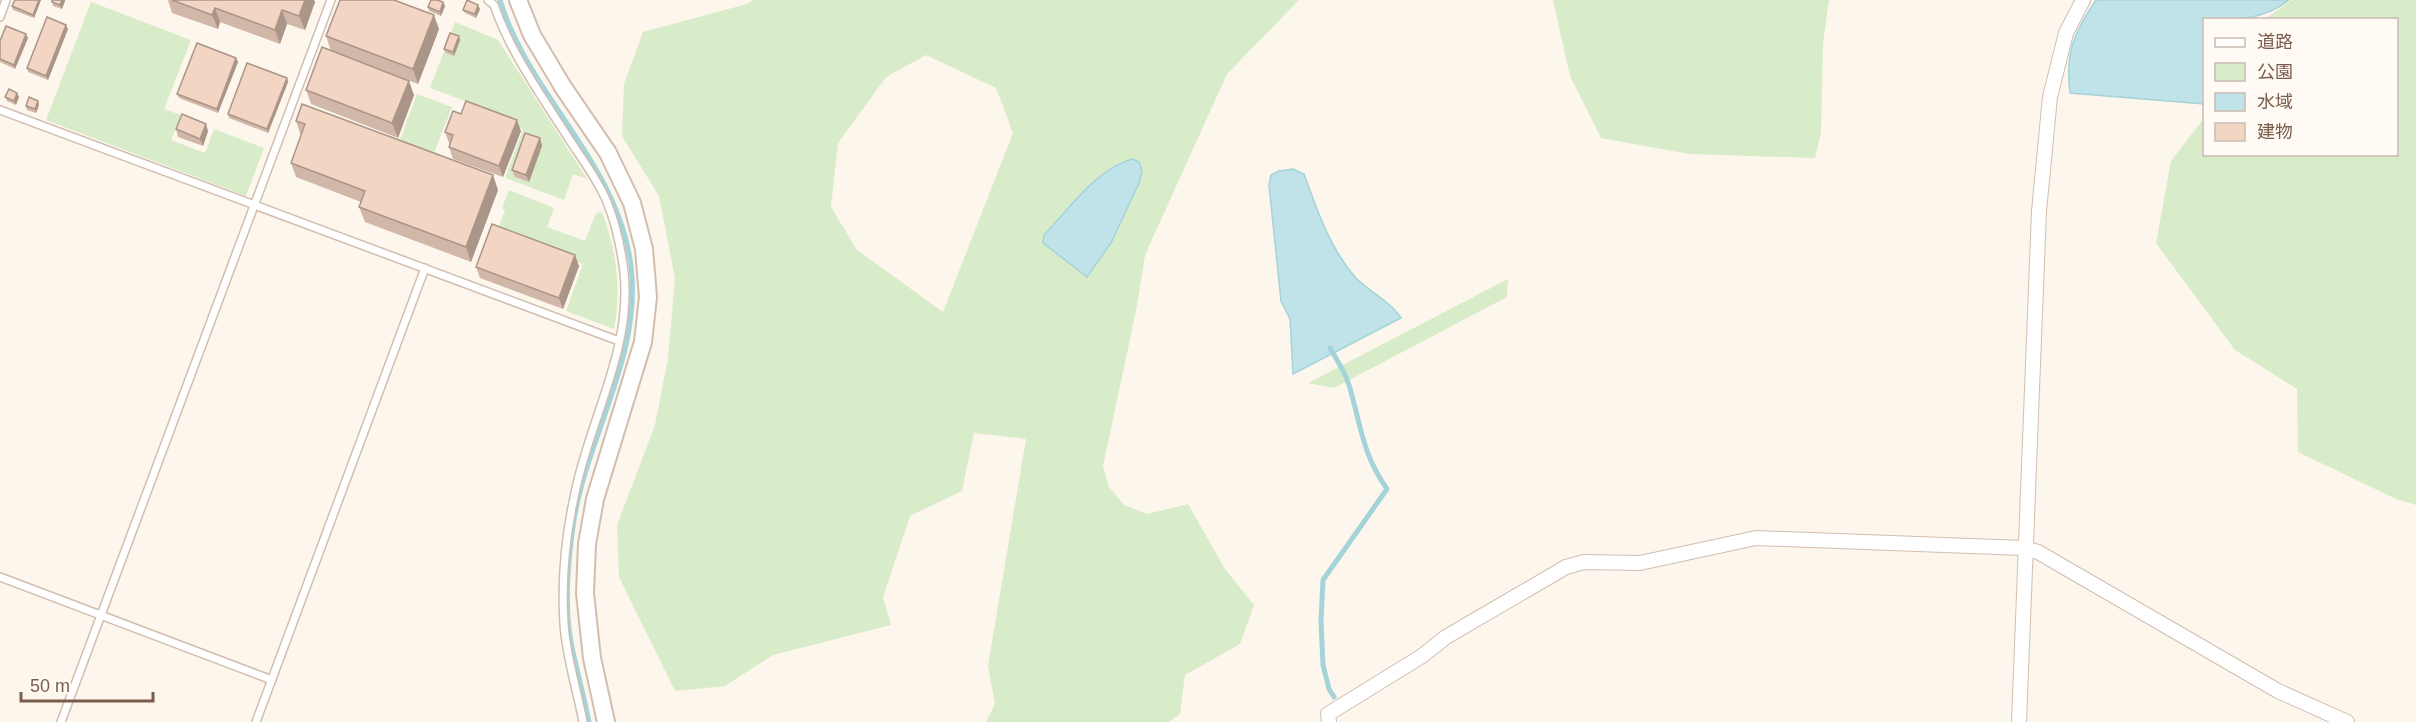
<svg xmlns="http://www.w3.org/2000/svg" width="2416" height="722" font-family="Helvetica,'Noto Sans JP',sans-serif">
<rect width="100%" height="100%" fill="#fdf6ec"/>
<path fill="#d8ecc9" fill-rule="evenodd" d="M 753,0 L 1299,0 L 1227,74 L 1145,255 L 1137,306 L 1103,466 L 1109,487 L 1124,505 L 1147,514 L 1188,504 L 1225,569 L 1254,605 L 1240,644 L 1185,675 L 1180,714 L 1169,722 L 986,722 L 995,704 L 988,666 L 1026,439 L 974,433 L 962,491 L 910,516 L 883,597 L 891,625 L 773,655 L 725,686 L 675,691 L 619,577 L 617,525 L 655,425 L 668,358 L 675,278 L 659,196 L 622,136 L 624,84 L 643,32 L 747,4 ZM 926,55 L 996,88 L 1013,133 L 943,312 L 857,250 L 831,207 L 838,143 L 886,77 Z
M 1553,0 L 1829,0 L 1823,44 L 1821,132 L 1815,158 L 1689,154 L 1601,138 L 1570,76 Z
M 2292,0 L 2416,0 L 2416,505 L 2396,499 L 2298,452 L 2297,389 L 2235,350 L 2156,243 L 2171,161 L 2204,118 L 2204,154 L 2396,154 L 2396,20 L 2265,19 Z
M 91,2 L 191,40 L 164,109 L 181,115 L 171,140 L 205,153 L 214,129 L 264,148 L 246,196 L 46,120 Z
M 455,22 L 498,40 L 587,179 L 573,174 L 564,200 L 505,178 L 523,129 L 504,122 L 506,116 L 430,88 Z
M 417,94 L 452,107 L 434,153 L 400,140 Z
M 509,190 L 554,208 L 547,227 L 585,241 L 596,213 L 602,212 C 616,249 622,289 614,329 L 566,311 L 583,264 L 497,232 L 505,210 L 502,208 Z
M 1508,279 L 1507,297 L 1334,388 L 1308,383 Z"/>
<path fill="#bfe3e8" stroke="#a5d3da" stroke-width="1.5" d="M 2096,0 L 2289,0 C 2264,20 2236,20 2204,20 L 2204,104 L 2070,93 C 2065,52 2074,33 2096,0 Z
M 1133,159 L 1140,163 L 1142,173 L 1139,183 L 1111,243 L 1087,277 L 1043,243 L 1044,235 C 1069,209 1097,168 1133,159 Z
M 1293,169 L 1304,174 C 1317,210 1330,249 1356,278 C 1370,292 1392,303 1401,318 L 1293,374 L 1290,319 L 1281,301 L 1269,185 L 1271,175 L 1279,171 Z"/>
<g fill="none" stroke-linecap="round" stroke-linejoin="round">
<path stroke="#a5d3da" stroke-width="5" d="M 500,0 C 529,96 618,162 631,266 C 642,356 588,434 574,520 C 568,559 564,604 571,642 C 576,669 584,695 589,722
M 1330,348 C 1337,360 1345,372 1349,385 C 1361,425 1362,454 1387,489 L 1323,580 L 1321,621 L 1323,665 L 1329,689 L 1334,697"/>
<g stroke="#d1beb0" stroke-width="10">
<path id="service" d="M 488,0 L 494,5 C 511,54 541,95 569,139 C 582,159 598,180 607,202 C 616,224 621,248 624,272 C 632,346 593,414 577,484 C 566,530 561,577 564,624 C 566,657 577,689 583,722
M 0,17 L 6,0
M 0,110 L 619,341
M 0,577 L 272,680
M 61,722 L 331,0
M 256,722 L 425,268"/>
</g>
<g stroke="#d1beb0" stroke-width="16">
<path id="minor" d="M 1329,722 L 1328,714 L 1422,656 L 1446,637 L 1566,567 L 1584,562 L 1640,563 L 1756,538 L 2024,548 L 2038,552 L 2278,691 L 2347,722
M 2019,722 L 2039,211 L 2050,97 L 2066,33 L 2083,0"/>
</g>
<g stroke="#d1beb0" stroke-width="20">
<path id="tertiary" d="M 518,0 L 532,35 L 563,87 L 608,153 L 632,203 L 644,249 L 648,297 L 643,342 L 595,499 L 587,544 L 585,593 L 592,658 L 606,722"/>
</g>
<use href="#service" stroke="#fff" stroke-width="7"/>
<use href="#minor" stroke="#fff" stroke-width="14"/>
<use href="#tertiary" stroke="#fff" stroke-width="16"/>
</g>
<path fill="#d1b7a8" d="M 15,0 L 41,0 L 34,18 L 13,10 L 12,6 Z
M 52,0 L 65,0 L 62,9 L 53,6 L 52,2 Z
M 168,0 L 314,0 L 315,2 L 305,30 L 287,24 L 280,44 L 220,22 L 218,29 L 172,13 Z
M 443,2 L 445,6 L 441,16 L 429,11 L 428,7 Z
M 480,9 L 476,18 L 465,13 L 463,10 Z
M 68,29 L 48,80 L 28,72 L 27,68 Z
M 439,29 L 418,84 L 344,55 L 414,95 L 398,138 L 311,104 L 306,90 L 331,51 L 326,36 Z
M 28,38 L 15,69 L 0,62 L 0,41 Z
M 460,40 L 454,56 L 446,53 L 444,49 Z
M 236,58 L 238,62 L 218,113 L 179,98 L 177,94 Z
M 287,78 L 288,82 L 268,133 L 229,118 L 228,114 Z
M 17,93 L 19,97 L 16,105 L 7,101 L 5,97 Z
M 38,101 L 39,105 L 36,113 L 27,110 L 26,106 Z
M 461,114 L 521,131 L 503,177 L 453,159 L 449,147 L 450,143 L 449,143 L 445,132 Z
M 296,121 L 498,190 L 471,262 L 365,222 L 359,207 L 361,202 L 296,177 L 291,163 L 301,136 Z
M 176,129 L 208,131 L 203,146 L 178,137 Z
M 540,138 L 542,146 L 529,182 L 515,177 L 512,170 Z
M 579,266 L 563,309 L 480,278 L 476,267 Z"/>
<path fill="#aa9588" d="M 39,0 L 41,0 L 34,18 L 33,15 Z
M 62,0 L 65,0 L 65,1 L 62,9 L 60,5 Z
M 305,0 L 314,0 L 315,2 L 305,30 L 299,16 Z
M 443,2 L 445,6 L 441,16 L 440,12 Z
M 478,5 L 480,9 L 476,18 L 475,14 Z
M 215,8 L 220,22 L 218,29 L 212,15 Z
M 282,10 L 287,24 L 280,44 L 275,30 Z
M 434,15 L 439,29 L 418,84 L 413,69 Z
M 66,25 L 68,29 L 48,80 L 46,76 Z
M 26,34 L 28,38 L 15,69 L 14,65 Z
M 459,36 L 460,40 L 454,56 L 453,52 Z
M 236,58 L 238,62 L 218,113 L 217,109 Z
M 287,78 L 288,82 L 268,133 L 267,129 Z
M 409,81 L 414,95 L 398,138 L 392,123 Z
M 17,93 L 19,97 L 16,105 L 14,101 Z
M 38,101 L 39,105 L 36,113 L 35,109 Z
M 517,120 L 521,131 L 503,177 L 499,166 Z
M 206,124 L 208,131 L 203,146 L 200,139 Z
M 540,138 L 542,146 L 529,182 L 526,175 Z
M 493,175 L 498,190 L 471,262 L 466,247 Z
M 575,255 L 579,266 L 563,309 L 559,298 Z"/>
<path fill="#f3d5c3" stroke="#aa9588" stroke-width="1.5" d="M 15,0 L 39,0 L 33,15 L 12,6 Z
M 52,0 L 62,0 L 60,5 L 52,2 Z
M 172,0 L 305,0 L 299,16 L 282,10 L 275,30 L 215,8 L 212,15 Z
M 340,0 L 394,0 L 434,15 L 413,69 L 326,36 Z
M 431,0 L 437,0 L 443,2 L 440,12 L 428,7 Z
M 467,0 L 478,5 L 475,14 L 463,10 Z
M 47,17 L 66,25 L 46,76 L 27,68 Z
M 6,26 L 26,34 L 14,65 L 0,59 L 0,41 Z
M 450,33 L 459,36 L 453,52 L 444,49 Z
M 197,43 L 236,58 L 217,109 L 177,94 Z
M 322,47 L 409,81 L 392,123 L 306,90 Z
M 247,63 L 287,78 L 267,129 L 228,114 Z
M 9,89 L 17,93 L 14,101 L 5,97 Z
M 29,97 L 38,101 L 35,109 L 26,106 Z
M 466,101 L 517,120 L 499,166 L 449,147 L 453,135 L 445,132 L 453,111 L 461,114 Z
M 302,104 L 493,175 L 466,247 L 359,207 L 365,191 L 291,163 L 305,124 L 296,121 Z
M 182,114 L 206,124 L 200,139 L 176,129 Z
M 525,133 L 540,138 L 526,175 L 512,170 Z
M 492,224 L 575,255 L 559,298 L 476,267 Z"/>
<rect x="2203" y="18" width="195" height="138" fill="#fffaf3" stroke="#cabbb1" stroke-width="1.5"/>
<rect x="2215" y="38" width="30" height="9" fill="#ffffff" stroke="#cabbb1" stroke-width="1.5"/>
<text x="2257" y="48" font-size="18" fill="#7a5c4d">道路</text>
<rect x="2215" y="63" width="30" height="18" fill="#d8ecc9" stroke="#cabbb1" stroke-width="1.5"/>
<text x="2257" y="78" font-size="18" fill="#7a5c4d">公園</text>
<rect x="2215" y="93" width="30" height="18" fill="#bfe3e8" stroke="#cabbb1" stroke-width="1.5"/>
<text x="2257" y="108" font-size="18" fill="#7a5c4d">水域</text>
<rect x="2215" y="123" width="30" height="18" fill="#f3d5c3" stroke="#cabbb1" stroke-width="1.5"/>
<text x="2257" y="138" font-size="18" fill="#7a5c4d">建物</text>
<path d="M21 692v9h132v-9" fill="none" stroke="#7a5c4d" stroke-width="3"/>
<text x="30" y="692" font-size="18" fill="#7a5c4d" stroke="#fffaf3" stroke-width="4.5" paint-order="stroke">50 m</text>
</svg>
